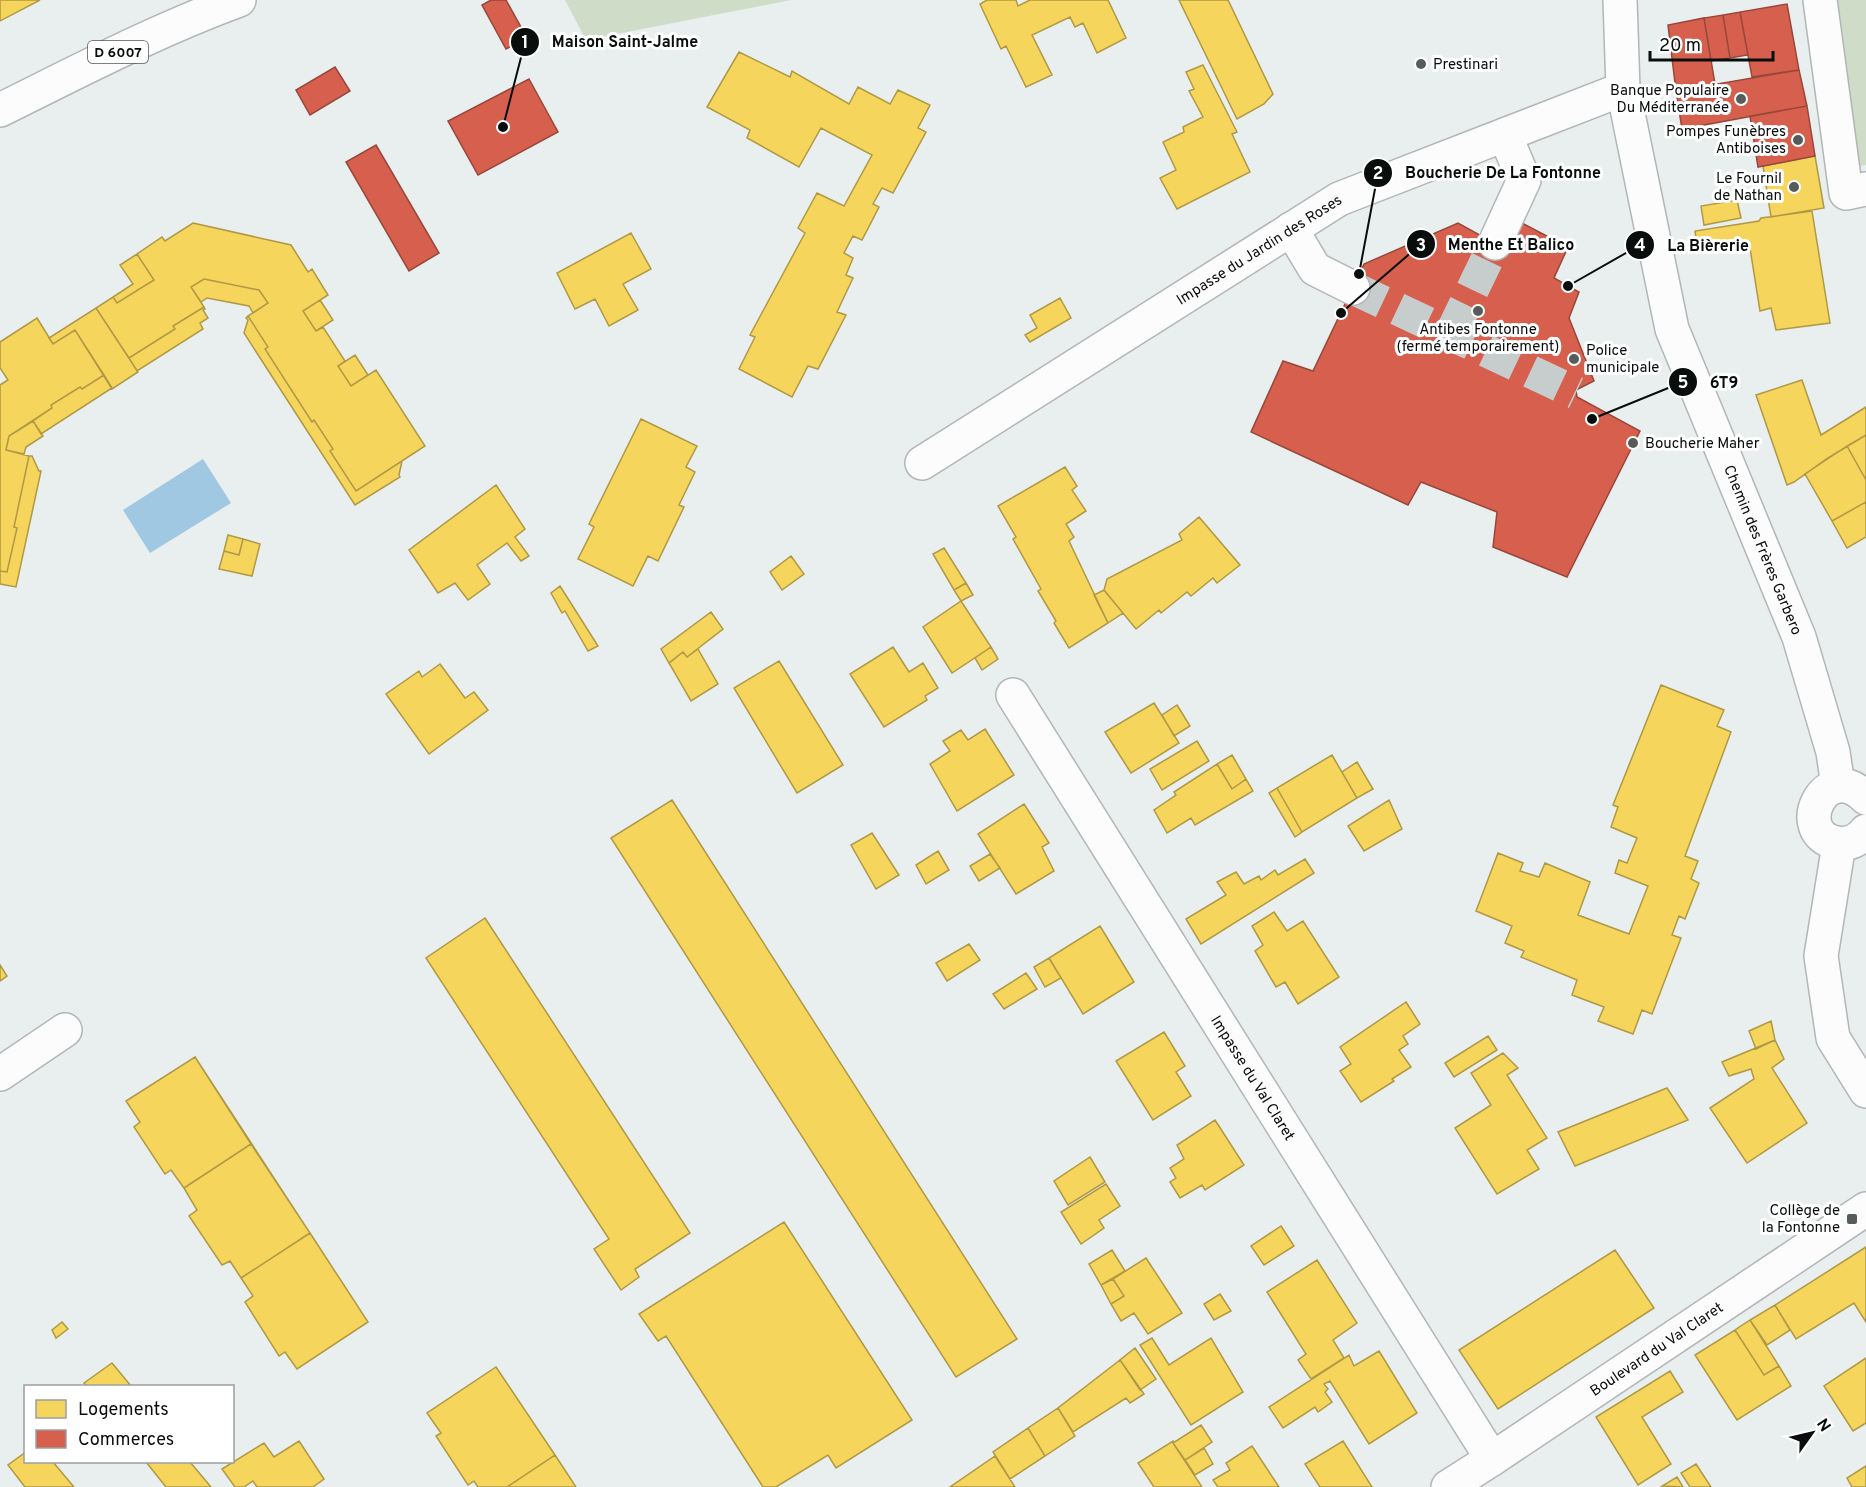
<svg xmlns="http://www.w3.org/2000/svg" width="1866" height="1487" font-family="Overpass,sans-serif">
<rect width="100%" height="100%" fill="#e9eeee"/>
<path fill="#cedcc8" d="M 565,0 L 791,0 L 586,40 Z
M 1836,0 L 1866,0 L 1866,165 L 1860,166 Z"/>
<path fill="#a0c8e2" d="M 203,459 L 231,503 L 150,553 L 123,510 Z"/>
<path fill="#f6d55c" stroke="#af9944" stroke-width="1.5" d="M 0,0 L 40,0 L 0,21 Z
M 987,0 L 1016,0 L 1018,6 L 1030,0 L 1108,0 L 1126,38 L 1097,53 L 1083,23 L 1075,27 L 1070,17 L 1032,35 L 1052,75 L 1026,87 L 1006,46 L 1001,49 L 980,4 Z
M 1179,0 L 1228,0 L 1273,94 L 1264,104 L 1237,119 Z
M 739,52 L 790,77 L 792,71 L 849,104 L 858,87 L 890,104 L 898,90 L 930,105 L 918,128 L 926,132 L 893,193 L 882,188 L 873,204 L 879,207 L 862,240 L 853,236 L 844,253 L 853,258 L 846,275 L 853,278 L 837,312 L 846,315 L 818,369 L 808,366 L 792,397 L 739,369 L 755,337 L 750,335 L 805,233 L 798,228 L 817,193 L 844,206 L 872,155 L 821,128 L 799,167 L 747,138 L 750,130 L 707,107 Z
M 1203,65 L 1237,132 L 1232,134 L 1250,172 L 1177,209 L 1160,178 L 1176,170 L 1163,142 L 1184,132 L 1183,127 L 1203,117 L 1189,91 L 1194,89 L 1186,72 Z
M 1815,156 L 1824,208 L 1771,217 L 1763,166 Z
M 1737,200 L 1741,218 L 1704,225 L 1701,206 Z
M 1812,211 L 1830,323 L 1776,330 L 1771,308 L 1760,311 L 1749,242 L 1698,249 L 1695,231 L 1759,221 L 1761,218 Z
M 193,223 L 291,245 L 308,272 L 312,269 L 328,295 L 303,311 L 316,331 L 323,327 L 345,361 L 338,366 L 351,386 L 376,370 L 425,446 L 356,491 L 330,451 L 333,449 L 314,420 L 312,422 L 265,349 L 268,347 L 248,316 L 268,303 L 259,290 L 204,279 L 191,287 L 204,307 L 173,326 L 175,329 L 129,358 L 96,308 L 113,297 L 117,303 L 154,280 L 137,254 L 162,237 L 165,241 Z
M 631,233 L 651,269 L 623,284 L 638,310 L 609,326 L 595,299 L 575,309 L 557,273 Z
M 137,254 L 154,280 L 117,303 L 113,297 L 133,284 L 120,265 Z
M 204,279 L 259,290 L 268,303 L 253,313 L 249,306 L 207,298 L 201,302 L 191,287 Z
M 1060,298 L 1071,318 L 1030,342 L 1025,335 L 1037,328 L 1030,315 Z
M 320,300 L 333,320 L 316,331 L 303,311 Z
M 204,307 L 205,309 L 203,310 L 208,318 L 200,323 L 203,329 L 137,371 L 129,358 L 175,329 L 173,326 Z
M 96,308 L 138,372 L 112,389 L 75,330 L 53,344 L 49,338 Z
M 248,316 L 268,347 L 265,349 L 312,422 L 314,420 L 333,449 L 330,451 L 356,491 L 402,461 L 399,475 L 400,477 L 355,505 L 244,333 L 248,320 L 246,318 Z
M 37,318 L 53,344 L 75,330 L 104,375 L 82,389 L 80,387 L 51,405 L 52,408 L 9,436 L 6,450 L 29,456 L 14,527 L 17,528 L 7,572 L 0,571 L 0,385 L 8,380 L 0,368 L 0,342 Z
M 355,355 L 368,375 L 351,386 L 338,366 Z
M 104,375 L 112,388 L 41,434 L 33,421 L 52,408 L 51,405 L 80,387 L 82,389 Z
M 1802,380 L 1821,435 L 1866,407 L 1866,435 L 1828,458 L 1794,482 L 1787,485 L 1756,395 Z
M 641,419 L 697,446 L 686,467 L 695,472 L 679,505 L 684,507 L 658,561 L 648,556 L 633,586 L 578,559 L 594,527 L 589,524 Z
M 33,421 L 43,436 L 26,447 L 24,454 L 6,450 L 9,436 Z
M 1866,435 L 1866,480 L 1847,446 Z
M 1847,446 L 1866,480 L 1866,502 L 1832,521 L 1805,474 Z
M 29,456 L 32,456 L 39,471 L 41,471 L 16,587 L 0,584 L 0,571 L 7,572 L 17,528 L 14,527 Z
M 1065,467 L 1077,486 L 1072,490 L 1086,511 L 1066,524 L 1074,537 L 1069,541 L 1108,623 L 1069,648 L 1054,623 L 1056,621 L 1038,591 L 1041,589 L 1013,539 L 1016,537 L 998,506 Z
M 496,485 L 525,529 L 515,537 L 529,556 L 521,561 L 507,543 L 477,565 L 490,584 L 468,600 L 455,583 L 438,593 L 409,550 Z
M 1866,502 L 1866,537 L 1847,548 L 1832,521 Z
M 1199,517 L 1240,565 L 1217,583 L 1213,578 L 1191,596 L 1187,592 L 1161,613 L 1159,610 L 1136,629 L 1104,590 L 1107,579 L 1182,540 L 1179,534 Z
M 228,535 L 243,539 L 239,555 L 224,551 Z
M 243,539 L 260,544 L 252,576 L 219,569 L 224,551 L 239,555 Z
M 944,548 L 966,583 L 954,590 L 933,554 Z
M 791,556 L 804,574 L 782,590 L 770,572 Z
M 966,583 L 973,595 L 961,601 L 954,590 Z
M 560,586 L 598,646 L 588,651 L 565,611 L 562,613 L 551,593 Z
M 1104,590 L 1123,613 L 1108,623 L 1094,595 Z
M 961,601 L 991,647 L 952,673 L 923,627 Z
M 711,612 L 723,629 L 687,657 L 683,652 L 669,663 L 661,649 Z
M 893,647 L 909,672 L 923,663 L 938,688 L 925,696 L 927,700 L 884,727 L 850,674 Z
M 991,647 L 998,659 L 982,670 L 975,658 Z
M 698,649 L 718,684 L 691,701 L 669,663 L 683,652 L 687,657 Z
M 779,661 L 843,765 L 797,793 L 734,688 Z
M 440,664 L 465,698 L 474,692 L 488,710 L 429,754 L 386,694 L 419,671 L 422,677 Z
M 1661,685 L 1724,710 L 1717,726 L 1731,732 L 1685,856 L 1698,861 L 1691,879 L 1699,883 L 1685,919 L 1679,916 L 1672,935 L 1681,938 L 1652,1014 L 1642,1010 L 1633,1034 L 1598,1021 L 1604,1007 L 1572,995 L 1577,980 L 1521,957 L 1524,951 L 1505,943 L 1512,926 L 1476,911 L 1498,853 L 1523,863 L 1520,871 L 1539,877 L 1545,863 L 1590,882 L 1578,915 L 1629,934 L 1648,886 L 1615,873 L 1619,860 L 1627,863 L 1637,838 L 1611,827 L 1618,807 L 1613,805 Z
M 1154,703 L 1179,743 L 1131,773 L 1105,732 Z
M 1177,705 L 1190,726 L 1174,736 L 1162,715 Z
M 985,729 L 1014,775 L 957,811 L 930,764 L 950,751 L 943,741 L 961,730 L 968,740 Z
M 1197,741 L 1209,761 L 1162,790 L 1150,769 Z
M 1232,755 L 1246,779 L 1232,789 L 1217,764 Z
M 1332,755 L 1357,798 L 1302,832 L 1277,788 Z
M 1357,762 L 1373,789 L 1357,798 L 1342,772 Z
M 1217,764 L 1232,789 L 1246,779 L 1253,791 L 1195,825 L 1191,818 L 1167,833 L 1154,810 L 1176,795 L 1174,792 Z
M 1277,788 L 1302,832 L 1295,837 L 1269,793 Z
M 672,800 L 1017,1339 L 956,1377 L 611,838 Z
M 1389,800 L 1402,829 L 1364,851 L 1348,826 Z
M 1024,804 L 1049,843 L 1042,847 L 1054,871 L 1016,894 L 978,834 Z
M 872,833 L 899,875 L 876,889 L 851,845 Z
M 938,851 L 949,870 L 926,884 L 916,865 Z
M 990,854 L 1000,868 L 979,881 L 970,866 Z
M 1305,859 L 1314,873 L 1201,944 L 1186,919 L 1226,895 L 1217,882 L 1236,872 L 1244,884 L 1259,876 L 1261,880 L 1275,870 L 1278,875 Z
M 1274,912 L 1287,931 L 1303,921 L 1339,977 L 1298,1004 L 1285,982 L 1276,987 L 1255,951 L 1263,945 L 1252,926 Z
M 485,918 L 690,1233 L 635,1269 L 639,1277 L 621,1290 L 594,1249 L 609,1239 L 426,958 Z
M 1100,926 L 1134,982 L 1083,1014 L 1049,958 Z
M 969,944 L 980,960 L 947,981 L 936,963 Z
M 1049,958 L 1061,978 L 1045,987 L 1034,967 Z
M 0,965 L 7,976 L 0,981 Z
M 1026,973 L 1037,989 L 1004,1009 L 993,994 Z
M 1406,1002 L 1420,1024 L 1403,1036 L 1408,1044 L 1399,1050 L 1411,1067 L 1392,1079 L 1394,1081 L 1361,1102 L 1340,1071 L 1351,1064 L 1340,1047 Z
M 1771,1021 L 1775,1040 L 1756,1049 L 1749,1031 Z
M 1164,1032 L 1185,1066 L 1176,1072 L 1191,1096 L 1153,1120 L 1116,1061 Z
M 1488,1036 L 1497,1050 L 1454,1077 L 1445,1063 Z
M 1775,1040 L 1784,1059 L 1772,1068 L 1807,1123 L 1747,1163 L 1710,1108 L 1754,1079 L 1751,1069 L 1729,1076 L 1722,1062 Z
M 1503,1053 L 1518,1068 L 1507,1075 L 1547,1138 L 1527,1150 L 1539,1169 L 1497,1194 L 1455,1128 L 1491,1105 L 1471,1073 Z
M 195,1057 L 368,1322 L 297,1369 L 285,1352 L 279,1356 L 245,1302 L 253,1296 L 230,1261 L 222,1265 L 189,1216 L 197,1210 L 184,1188 L 171,1170 L 165,1174 L 134,1127 L 140,1122 L 126,1101 Z
M 195,1057 L 251,1144 L 184,1188 L 171,1170 L 165,1174 L 134,1127 L 140,1122 L 126,1101 Z
M 1667,1088 L 1688,1120 L 1575,1166 L 1558,1132 Z
M 1215,1120 L 1244,1165 L 1205,1190 L 1202,1185 L 1180,1198 L 1170,1182 L 1176,1178 L 1170,1168 L 1184,1159 L 1177,1145 Z
M 251,1144 L 310,1233 L 241,1278 L 230,1261 L 222,1265 L 189,1216 L 197,1210 L 184,1188 Z
M 1090,1157 L 1105,1182 L 1068,1205 L 1054,1181 Z
M 1106,1184 L 1120,1206 L 1099,1220 L 1104,1228 L 1081,1244 L 1061,1212 Z
M 784,1222 L 912,1420 L 836,1468 L 828,1455 L 776,1487 L 763,1487 L 666,1336 L 658,1341 L 639,1314 Z
M 1281,1226 L 1294,1246 L 1264,1265 L 1251,1246 Z
M 310,1233 L 368,1322 L 297,1369 L 285,1352 L 279,1356 L 245,1302 L 253,1296 L 241,1278 Z
M 1866,1247 L 1866,1322 L 1854,1303 L 1796,1339 L 1775,1305 Z
M 1112,1250 L 1125,1271 L 1101,1285 L 1089,1264 Z
M 1615,1250 L 1654,1308 L 1498,1409 L 1459,1350 Z
M 1146,1258 L 1182,1313 L 1148,1334 L 1134,1313 L 1121,1321 L 1111,1304 L 1124,1296 L 1113,1279 Z
M 1317,1260 L 1357,1323 L 1333,1340 L 1344,1358 L 1311,1379 L 1298,1360 L 1306,1354 L 1267,1292 Z
M 1113,1279 L 1124,1296 L 1111,1304 L 1101,1285 Z
M 1220,1294 L 1231,1311 L 1214,1320 L 1204,1304 Z
M 1775,1305 L 1790,1330 L 1767,1345 L 1750,1320 Z
M 1750,1320 L 1779,1366 L 1764,1375 L 1735,1330 Z
M 62,1322 L 68,1329 L 56,1338 L 52,1330 Z
M 1735,1330 L 1764,1375 L 1779,1366 L 1791,1386 L 1737,1420 L 1695,1355 Z
M 1152,1338 L 1169,1365 L 1211,1338 L 1243,1392 L 1191,1425 L 1140,1345 Z
M 1135,1348 L 1156,1379 L 1140,1390 L 1120,1360 Z
M 1379,1351 L 1417,1413 L 1369,1444 L 1330,1381 L 1324,1384 L 1328,1389 L 1325,1392 L 1332,1402 L 1318,1412 L 1315,1407 L 1283,1428 L 1269,1407 L 1349,1355 L 1354,1366 Z
M 1866,1358 L 1866,1423 L 1853,1431 L 1824,1386 Z
M 1120,1360 L 1144,1394 L 1130,1403 L 1126,1398 L 1073,1432 L 1058,1408 Z
M 112,1363 L 131,1386 L 87,1386 L 84,1383 Z
M 496,1367 L 555,1455 L 576,1487 L 478,1487 L 474,1481 L 468,1485 L 436,1436 L 441,1433 L 427,1413 Z
M 496,1367 L 555,1455 L 507,1487 L 478,1487 L 474,1481 L 468,1485 L 436,1436 L 441,1433 L 427,1413 Z
M 1670,1371 L 1683,1392 L 1642,1417 L 1671,1464 L 1638,1485 L 1596,1417 Z
M 1058,1408 L 1075,1436 L 1045,1456 L 1028,1428 Z
M 1201,1425 L 1212,1442 L 1185,1460 L 1173,1443 Z
M 1028,1428 L 1045,1456 L 1010,1479 L 993,1452 Z
M 299,1441 L 324,1479 L 313,1487 L 257,1487 L 253,1481 L 244,1487 L 235,1487 L 222,1469 L 264,1443 L 274,1457 Z
M 1173,1441 L 1173,1443 L 1202,1487 L 1154,1487 L 1138,1463 Z
M 1343,1441 L 1372,1487 L 1320,1487 L 1305,1464 Z
M 1252,1446 L 1279,1487 L 1218,1487 L 1213,1480 L 1230,1470 L 1226,1463 Z
M 1204,1448 L 1213,1464 L 1195,1475 L 1185,1460 Z
M 26,1452 L 26,1462 L 53,1462 L 74,1487 L 25,1487 L 8,1465 Z
M 555,1455 L 576,1487 L 507,1487 Z
M 995,1456 L 1015,1487 L 950,1487 Z
M 146,1462 L 190,1462 L 211,1487 L 166,1487 Z
M 1696,1464 L 1711,1487 L 1690,1487 L 1681,1473 Z
M 1866,1466 L 1866,1487 L 1852,1487 L 1847,1478 Z
M 1677,1477 L 1683,1487 L 1662,1486 Z"/>
<path fill="#d6604d" stroke="#98473a" stroke-width="1.5" d="M 491,0 L 506,0 L 527,38 L 506,49 L 482,5 Z
M 1787,4 L 1799,70 L 1752,77 L 1740,12 Z
M 1740,12 L 1748,55 L 1730,58 L 1723,15 Z
M 1723,15 L 1730,58 L 1711,61 L 1704,18 Z
M 1704,18 L 1715,84 L 1676,91 L 1668,25 Z
M 335,67 L 350,91 L 310,115 L 296,90 Z
M 1799,70 L 1807,106 L 1682,129 L 1676,91 Z
M 529,79 L 558,132 L 478,175 L 448,121 Z
M 1807,106 L 1815,156 L 1758,167 L 1750,116 Z
M 376,145 L 439,253 L 409,271 L 346,162 Z
M 1520,222 L 1568,247 L 1554,278 L 1579,292 L 1569,318 L 1594,381 L 1576,390 L 1577,397 L 1640,431 L 1567,577 L 1493,547 L 1497,512 L 1421,482 L 1408,505 L 1251,432 L 1283,361 L 1313,371 L 1364,264 L 1458,223 L 1505,249 Z"/>
<g fill="none" stroke-linecap="round" stroke-linejoin="round">
<path stroke="#c7cccc" stroke-width="33" stroke-dasharray="33 16" stroke-linecap="butt" d="M 1353,288 L 1576,393
M 1451,334 L 1495,243"/>
<g stroke="#b2b6b6" stroke-width="36">
<g id="minor">
<path id="s1" d="M 1620,0 L 1623,89 L 1672,329 L 1799,637 L 1833,752 L 1838,786"/>
<path d="M 1820,0 L 1846,193 L 1866,189"/>
<path d="M 1291,229 L 1315,269 L 1353,288"/>
<path d="M 1495,243 L 1524,180 L 1505,135"/>
<path id="s2" d="M 922,463 L 1339,199 L 1623,89"/>
<path id="s3" d="M 1013,695 L 1492,1459"/>
<path d="M 1866,798 C 1825,756 1789,834 1837,843 C 1849,845 1859,840 1866,831"/>
<path d="M 1839,844 L 1821,956 L 1833,1038 L 1866,1091"/>
<path d="M 0,1074 L 65,1030"/>
<path id="s4" d="M 1448,1487 L 1492,1459 L 1866,1209"/>
</g>
</g>
<g stroke="#b2b6b6" stroke-width="36">
<path id="major" d="M 0,110 C 79,71 157,30 239,0"/>
</g>
<use href="#minor" stroke="#fcfcfc" stroke-width="33"/>
<use href="#major" stroke="#fcfcfc" stroke-width="33"/>
</g>
<g fill="#575c5b" stroke="#fff" stroke-width="2">
<circle cx="1421" cy="64" r="6"/>
<circle cx="1741" cy="99" r="6"/>
<circle cx="1798" cy="140" r="6"/>
<circle cx="1794" cy="187" r="6"/>
<circle cx="1478" cy="311" r="6"/>
<circle cx="1574" cy="359" r="6"/>
<circle cx="1633" cy="443" r="6"/>
<rect x="1846" y="1213" width="12" height="12" rx="3"/>
</g>
<g text-anchor="middle" stroke-width="6" stroke-linejoin="round" paint-order="stroke">
<rect fill="#fff" stroke="#535655" stroke-width="1.5" x="88" y="41" width="60" height="22" rx="4.5"/>
<g font-size="14" font-weight="bold" fill="#090d0c">
<text x="118" y="57">D 6007</text>
</g>
<g font-size="15" fill="#090d0c" stroke="#fff" text-anchor="end">
<text x="1433" y="69" text-anchor="start">Prestinari</text>
<text x="1729" y="95">Banque Populaire<tspan x="1729" dy="17">Du Méditerranée</tspan></text>
<text x="1786" y="136">Pompes Funèbres<tspan x="1786" dy="17">Antiboises</tspan></text>
<text x="1782" y="183">Le Fournil<tspan x="1782" dy="17">de Nathan</tspan></text>
<text x="1478" y="334" text-anchor="middle">Antibes Fontonne<tspan x="1478" dy="17">(fermé temporairement)</tspan></text>
<text x="1586" y="355" text-anchor="start">Police<tspan x="1586" dy="17">municipale</tspan></text>
<text x="1645" y="448" text-anchor="start">Boucherie Maher</text>
<text x="1840" y="1215">Collège de<tspan x="1840" dy="17">la Fontonne</tspan></text>
</g>
<g font-size="15" fill="#090d0c" stroke="#fff">
<text dy="5" stroke="none"><textPath href="#s2" startOffset="399">Impasse du Jardin des Roses</textPath></text>
<text dy="5" stroke="none"><textPath href="#s1" startOffset="573">Chemin des Frères Garbero</textPath></text>
<text dy="5" stroke="none"><textPath href="#s3" startOffset="452">Impasse du Val Claret</textPath></text>
<text dy="5" stroke="none"><textPath href="#s4" startOffset="250">Boulevard du Val Claret</textPath></text>
</g>
</g>
<path fill="none" stroke="#090d0c" stroke-width="2" d="M503 127L525 42M1359 274L1378 173M1341 313L1421 244M1568 286L1640 245M1592 419L1683 382"/>
<g fill="#090d0c" stroke="#fff" stroke-width="2">
<circle cx="503" cy="127" r="6"/>
<circle cx="1359" cy="274" r="6"/>
<circle cx="1341" cy="313" r="6"/>
<circle cx="1568" cy="286" r="6"/>
<circle cx="1592" cy="419" r="6"/>
<circle cx="525" cy="42" r="15"/>
<circle cx="1378" cy="173" r="15"/>
<circle cx="1421" cy="244" r="15"/>
<circle cx="1640" cy="245" r="15"/>
<circle cx="1683" cy="382" r="15"/>
</g>
<g font-size="18" text-anchor="middle" font-weight="bold" fill="#fff">
<text x="525" y="48">1</text>
<text x="1378" y="179">2</text>
<text x="1421" y="251">3</text>
<text x="1640" y="251">4</text>
<text x="1683" y="388">5</text>
</g>
<g font-size="16" text-anchor="middle" font-weight="bold" fill="#090d0c" stroke="#fff" stroke-width="6" stroke-linejoin="round" paint-order="stroke">
<text x="625" y="47">Maison Saint-Jalme</text>
<text x="1503" y="178">Boucherie De La Fontonne</text>
<text x="1511" y="250">Menthe Et Balico</text>
<text x="1708" y="251">La Bièrerie</text>
<text x="1724" y="388">6T9</text>
</g>
<rect x="24" y="1385" width="210" height="78" fill="#ffffff" stroke="#9d9e9e" stroke-width="1.5"/>
<rect x="36" y="1400" width="30" height="18" fill="#f6d55c" stroke="#9d9e9e" stroke-width="1.5"/>
<text x="78" y="1415" font-size="18" fill="#090d0c">Logements</text>
<rect x="36" y="1430" width="30" height="18" fill="#d6604d" stroke="#9d9e9e" stroke-width="1.5"/>
<text x="78" y="1445" font-size="18" fill="#090d0c">Commerces</text>
<g transform="translate(1812 1433) rotate(56)" stroke="#ffffff" stroke-width="4.5" paint-order="stroke">
<path d="M0-4.5L10 22L0 15L-10 22Z" fill="#090d0c"/>
<text y="-9" font-size="16" font-weight="bold" text-anchor="middle" fill="#090d0c">N</text>
</g>
<path d="M1650 51v9h123v-9" fill="none" stroke="#090d0c" stroke-width="3"/>
<text x="1659" y="51" font-size="18" fill="#090d0c" stroke="#ffffff" stroke-width="4.5" paint-order="stroke">20 m</text>
</svg>
